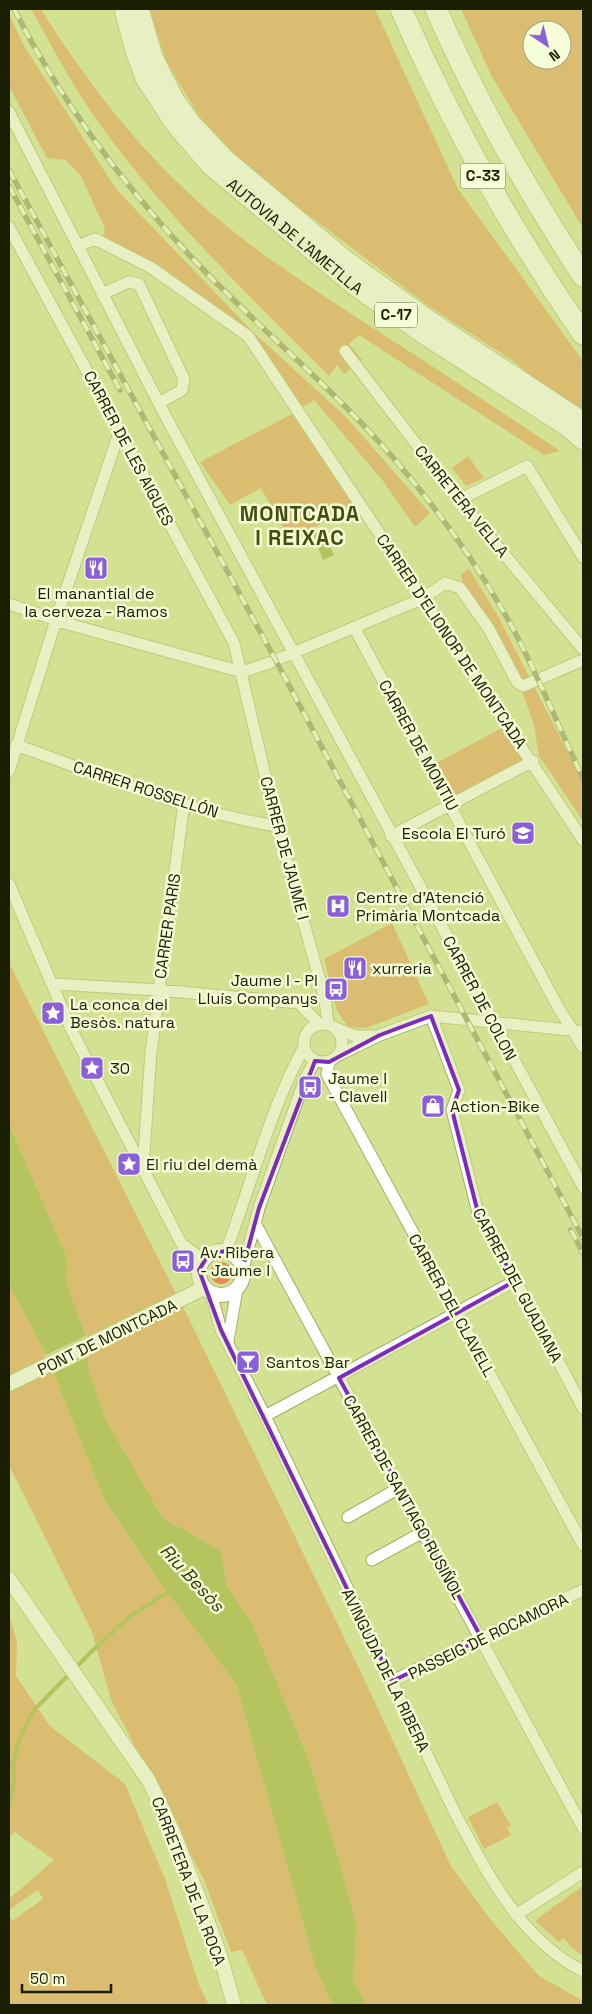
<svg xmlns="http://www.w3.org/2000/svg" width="592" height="2014" font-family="'Space Grotesk',sans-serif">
<rect width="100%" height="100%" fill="#d3e192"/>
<path fill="#e5904d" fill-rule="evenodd" d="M 31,9 L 41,9 C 84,78 133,142 193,197 C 247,247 309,286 370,326 C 434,367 497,409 560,451 L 544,455 L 359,335 L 349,344 L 362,360 L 344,374 L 337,365 L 329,376 C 249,296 167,217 101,126 C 74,89 53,48 31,9 Z
M 149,9 L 375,9 L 458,189 L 583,361 L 583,417 L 513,361 L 427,305 L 282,195 L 235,154 L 199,116 L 166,61 Z
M 461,9 L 583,9 L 583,228 L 492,77 ZM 532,30 L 562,30 L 562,60 L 532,60 Z
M 9,14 L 24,46 L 116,189 L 252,331 L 347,418 L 430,513 L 415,527 L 383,481 L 314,400 L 302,407 L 248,331 L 159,265 L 102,239 L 105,229 L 81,176 L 66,160 L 47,158 L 9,86 Z
M 294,413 L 356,506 L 290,540 L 261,488 L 230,505 L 200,462 Z
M 468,456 L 484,478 L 466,486 L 452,468 Z
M 469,569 L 498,616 L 583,782 L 583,821 L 539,756 L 534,725 L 514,668 L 490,621 L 462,581 L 461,574 Z
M 502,728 L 523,760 L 453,798 L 434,764 Z
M 392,923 L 429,1004 L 366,1028 L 348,1027 L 337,1011 L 324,959 Z
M 9,963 L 189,1319 L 359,1668 L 451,1866 L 491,1920 L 538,1975 L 583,2001 L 583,2005 L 367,2005 L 353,1980 L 357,1927 L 338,1856 L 308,1758 L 253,1625 L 227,1586 L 221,1551 L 163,1518 L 105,1418 L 89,1370 L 85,1333 L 66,1282 L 68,1260 L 9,1124 Z
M210 1273a11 11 0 1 1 22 0a11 11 0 1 1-22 0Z
M 9,1285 L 45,1352 L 105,1501 L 161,1584 L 236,1684 L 315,1966 L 332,2005 L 267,2005 L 242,1950 L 231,1952 L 204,1880 L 111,1700 L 92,1632 L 9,1465 Z
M 9,1614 L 17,1642 L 16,1676 L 50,1726 L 125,1784 L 165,1879 L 199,1985 L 209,2005 L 9,2005 L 9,1915 L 12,1921 L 43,1899 L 38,1890 L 9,1910 L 9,1899 L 54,1860 L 15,1832 L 9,1837 Z
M 497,1802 L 511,1826 L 507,1828 L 511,1835 L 484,1849 L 468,1817 Z
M 583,1886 L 583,1956 L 570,1946 L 564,1938 L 559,1942 L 536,1922 L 538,1918 Z"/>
<path fill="#91a11f" d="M 324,531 L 334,555 L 323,560 L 313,535 Z
M 9,1124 L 68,1260 L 66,1282 L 85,1333 L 89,1370 L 105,1418 L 163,1518 L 221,1551 L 227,1586 L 253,1625 L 308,1758 L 338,1856 L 357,1927 L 353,1980 L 367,2005 L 332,2005 L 315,1966 L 236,1684 L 161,1584 L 105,1501 L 45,1352 L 9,1285 Z"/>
<path fill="#d3e192" d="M 88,1335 L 90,1356 L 52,1374 L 44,1356 Z"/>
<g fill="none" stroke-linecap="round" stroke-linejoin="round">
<path stroke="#91a11f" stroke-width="4" d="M 9,1805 L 14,1783 L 13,1763 L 17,1745 L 33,1711 L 93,1650 L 128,1618 L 171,1590"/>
<g stroke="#a2af61" stroke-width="13">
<path id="minor" d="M 9,112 L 167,419 L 583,1187
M 9,227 L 234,643 L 277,826 L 325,999 L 328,1024
M 78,246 L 95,239 L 150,267 L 248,336 L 583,840
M 102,294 L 129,282 L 139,284 L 184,379 L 182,390 L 159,403
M 345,351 L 459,500 L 583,649
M 459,500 L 527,466 L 583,557
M 9,604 L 68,624 L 242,672
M 354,627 L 558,1007 L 583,1047
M 242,672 L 269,663 L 424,598 L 445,583 L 460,588 L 489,629 L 517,682 L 523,686 L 583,660
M 16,745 C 101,775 187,812 277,826
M 9,771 L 56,620 L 120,430
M 391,836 L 533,761
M 9,884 L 72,1031 L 180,1241 L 199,1270
M 54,984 L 159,990 L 299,1003 L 319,1024
M 431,1016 L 459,1090 L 452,1110 L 478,1213 L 504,1258 L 583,1408
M304 1043a19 19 0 1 1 38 0a19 19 0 1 1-38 0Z
M 336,1028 L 355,1036 L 376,1036
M 339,1055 L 380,1035 L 431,1016 L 579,1031
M 329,1062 L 327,1074 L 330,1080 L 583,1545
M 143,1167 L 151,1052 L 184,803
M 255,1223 L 583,1828
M 185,1246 L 203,1260
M 226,1251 C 252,1183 269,1111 304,1047
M 243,1269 L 259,1208 L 305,1079 L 315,1061
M 211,1293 L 221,1330 L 265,1416 L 456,1815 C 487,1873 521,1940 583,1971
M 228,1341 L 237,1289
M 265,1416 L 515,1281
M 348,1517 L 399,1488
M 372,1560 L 423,1532
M 392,1681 L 583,1590
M 516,1915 L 583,1872"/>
</g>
<g stroke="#a2af61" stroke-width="16">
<path id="tertiary" d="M199 1273a22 22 0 1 1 44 0a22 22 0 1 1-44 0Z
M 9,1384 L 204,1288
M 9,1579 L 149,1781 L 174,1834 L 193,1882 L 220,1955 L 234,2005"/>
</g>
<g stroke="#a2af61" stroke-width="21">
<g id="trunk">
<path id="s1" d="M 124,9 L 134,48 L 145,78 L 175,124 L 211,166 L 355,286 L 422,333 L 568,427 L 583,440"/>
<path d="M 139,9 L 153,57 L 174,99 L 190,122 L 225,159 L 344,259 L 427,319 L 583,422"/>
</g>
</g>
<g stroke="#a2af61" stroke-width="23">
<path id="motorway" d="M 401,9 C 451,123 512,231 583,334
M 436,9 C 477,103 527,190 583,276"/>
</g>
<use href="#minor" stroke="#fff" stroke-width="11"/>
<use href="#tertiary" stroke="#fff" stroke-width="14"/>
<use href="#trunk" stroke="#fff" stroke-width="19"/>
<use href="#motorway" stroke="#fff" stroke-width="21"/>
<g stroke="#7c864e" stroke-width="5.5">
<path id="rail" d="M 14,9 C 61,101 123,185 194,260 C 263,333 342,395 406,473 C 444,518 477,565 506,616 C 535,667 557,724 583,778
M 9,170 L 275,659 L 583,1238
M 9,186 L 120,390
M 571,1230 L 583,1253"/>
</g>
<use href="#rail" stroke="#f6fed7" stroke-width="4" stroke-dasharray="11" stroke-linecap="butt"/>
</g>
<path d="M0 0H592V2014H0ZM 431,1016 L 459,1090 L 452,1110 L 478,1213 L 515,1281 L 339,1378 L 482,1639 L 392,1681 L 221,1330 L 199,1270 L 209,1254 L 226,1251 L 245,1260 L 259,1208 L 315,1061 L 329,1062 L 380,1035 Z" fill="#d3e192" fill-opacity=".55" fill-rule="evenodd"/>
<path fill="none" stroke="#7b2cbf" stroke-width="4" stroke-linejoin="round" d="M 431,1016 L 459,1090 L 452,1110 L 478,1213 L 515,1281 L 339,1378 L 482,1639 L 392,1681 L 221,1330 L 199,1270 L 209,1254 L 226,1251 L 245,1260 L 259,1208 L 315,1061 L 329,1062 L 380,1035 Z"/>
<defs>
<g id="restaurant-square" transform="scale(1.25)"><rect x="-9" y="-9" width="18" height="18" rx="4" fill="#8a5fd9" stroke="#f6fed7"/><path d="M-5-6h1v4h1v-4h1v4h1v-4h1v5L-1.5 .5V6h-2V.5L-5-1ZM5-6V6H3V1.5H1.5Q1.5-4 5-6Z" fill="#fff"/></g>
<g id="school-square" transform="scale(1.25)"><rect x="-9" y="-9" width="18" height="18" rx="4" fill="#8a5fd9" stroke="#f6fed7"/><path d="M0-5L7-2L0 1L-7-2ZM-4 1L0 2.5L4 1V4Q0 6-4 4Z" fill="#fff"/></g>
<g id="hospital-square" transform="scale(1.25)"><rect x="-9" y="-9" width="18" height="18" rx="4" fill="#8a5fd9" stroke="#f6fed7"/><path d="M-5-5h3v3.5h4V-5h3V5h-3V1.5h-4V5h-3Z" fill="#fff"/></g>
<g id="bus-square" transform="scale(1.25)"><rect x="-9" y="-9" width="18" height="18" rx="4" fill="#8a5fd9" stroke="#f6fed7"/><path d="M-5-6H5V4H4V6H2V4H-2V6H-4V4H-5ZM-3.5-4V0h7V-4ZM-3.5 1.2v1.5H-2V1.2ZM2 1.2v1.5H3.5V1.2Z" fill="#fff"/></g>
<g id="sight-square" transform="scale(1.25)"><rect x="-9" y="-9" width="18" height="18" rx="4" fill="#8a5fd9" stroke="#f6fed7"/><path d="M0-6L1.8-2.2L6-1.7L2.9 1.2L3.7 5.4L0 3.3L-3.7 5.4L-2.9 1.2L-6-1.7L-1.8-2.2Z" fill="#fff"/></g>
<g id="shop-square" transform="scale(1.25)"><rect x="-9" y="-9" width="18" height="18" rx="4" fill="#8a5fd9" stroke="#f6fed7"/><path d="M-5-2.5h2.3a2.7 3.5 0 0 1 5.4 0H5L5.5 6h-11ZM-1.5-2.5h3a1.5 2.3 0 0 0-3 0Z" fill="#fff"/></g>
<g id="bar-square" transform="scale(1.25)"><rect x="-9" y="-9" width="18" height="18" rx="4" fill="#8a5fd9" stroke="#f6fed7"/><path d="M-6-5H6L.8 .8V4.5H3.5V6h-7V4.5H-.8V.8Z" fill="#fff"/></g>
</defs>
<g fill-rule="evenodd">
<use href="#restaurant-square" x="96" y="568"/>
<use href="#school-square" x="523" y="833"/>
<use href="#hospital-square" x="338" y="906"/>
<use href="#restaurant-square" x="355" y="968"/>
<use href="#bus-square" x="336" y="989"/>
<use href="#sight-square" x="53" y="1013"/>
<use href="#sight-square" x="92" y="1068"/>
<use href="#bus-square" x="310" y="1087"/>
<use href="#shop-square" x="433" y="1106"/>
<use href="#sight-square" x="129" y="1164"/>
<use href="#bus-square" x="183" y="1261"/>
<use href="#bar-square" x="248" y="1362"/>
</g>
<g text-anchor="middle" stroke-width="5" stroke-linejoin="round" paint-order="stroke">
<g fill="#f6fed7" stroke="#5b6140" stroke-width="1">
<rect x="460.5" y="163.5" width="45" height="25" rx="4"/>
<rect x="375" y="302.5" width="42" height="25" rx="4"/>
</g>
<g font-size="15" font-weight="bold" fill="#191e00">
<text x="483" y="181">C-33</text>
<text x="396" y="320">C-17</text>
</g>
<g font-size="16" fill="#191e00" stroke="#f6fed7">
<text dy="6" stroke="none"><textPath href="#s1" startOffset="292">AUTOVIA DE L'AMETLLA</textPath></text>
<text transform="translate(129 448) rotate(62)" y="6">CARRER DE LES AIGUES</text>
<text transform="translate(462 501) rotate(51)" y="6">CARRETERA VELLA</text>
<text transform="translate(452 641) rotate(56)" y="6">CARRER D'ELIONOR DE MONTCADA</text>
<text transform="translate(419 745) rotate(61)" y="6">CARRER DE MONTIU</text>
<text transform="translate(146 789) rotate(18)" y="6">CARRER ROSSELLÓN</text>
<text transform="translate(285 848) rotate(75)" y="6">CARRER DE JAUME I</text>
<text transform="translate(167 926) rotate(-82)" y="6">CARRER PARIS</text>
<text transform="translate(480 998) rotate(62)" y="6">CARRER DE COLON</text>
<text transform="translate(518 1285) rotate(62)" y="6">CARRER DEL GUADIANA</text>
<text transform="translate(452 1305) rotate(61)" y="6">CARRER DEL CLAVELL</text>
<text transform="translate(107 1337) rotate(-26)" y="6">PONT DE MONTCADA</text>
<text transform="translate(404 1497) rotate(61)" y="6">CARRER DE SANTIAGO RUSIÑOL</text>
<text transform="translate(488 1636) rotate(-26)" y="6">PASSEIG DE ROCAMORA</text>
<text transform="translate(386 1670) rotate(64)" y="6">AVINGUDA DE LA RIBERA</text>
<text transform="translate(189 1881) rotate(69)" y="6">CARRETERA DE LA ROCA</text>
</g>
<g font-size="16" fill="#191e00" stroke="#f6fed7" text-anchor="start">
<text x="96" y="599" text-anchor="middle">El manantial de<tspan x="96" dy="18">la cerveza - Ramos</tspan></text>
<text x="506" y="839" text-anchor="end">Escola El Turó</text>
<text x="356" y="903">Centre d'Atenció<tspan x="356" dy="18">Primària Montcada</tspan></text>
<text x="372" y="974">xurreria</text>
<text x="318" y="986" text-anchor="end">Jaume I - Pl<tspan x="318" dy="18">Lluís Companys</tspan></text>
<text x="70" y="1010">La conca del<tspan x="70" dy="18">Besòs. natura</tspan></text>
<text x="110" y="1074">30</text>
<text x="328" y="1084">Jaume I<tspan x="328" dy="18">- Clavell</tspan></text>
<text x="450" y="1112">Action-Bike</text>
<text x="146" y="1170">El riu del demà</text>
<text x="200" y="1258">Av. Ribera<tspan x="200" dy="18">- Jaume I</tspan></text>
<text x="266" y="1368">Santos Bar</text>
</g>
<g font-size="18" font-style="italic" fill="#343a07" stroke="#f6fed7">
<text transform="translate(192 1578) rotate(47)" y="6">Riu Besòs</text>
</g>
<g font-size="21" font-weight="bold" letter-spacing="1" fill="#454e10" stroke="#f6fed7">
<text x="300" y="521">MONTCADA<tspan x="300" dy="24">I REIXAC</tspan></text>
</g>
</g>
<rect width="592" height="2014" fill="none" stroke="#191e00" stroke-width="20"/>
<g transform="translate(547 45) rotate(145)"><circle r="24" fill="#f6fed7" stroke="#9ea481"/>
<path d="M0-4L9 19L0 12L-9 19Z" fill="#8a5fd9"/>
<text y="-8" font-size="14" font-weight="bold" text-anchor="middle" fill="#191e00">N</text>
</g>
<path d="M22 1984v8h89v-8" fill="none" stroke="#191e00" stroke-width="2.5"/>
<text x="30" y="1984" font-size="15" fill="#191e00" stroke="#f6fed7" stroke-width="4" paint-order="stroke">50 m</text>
</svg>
